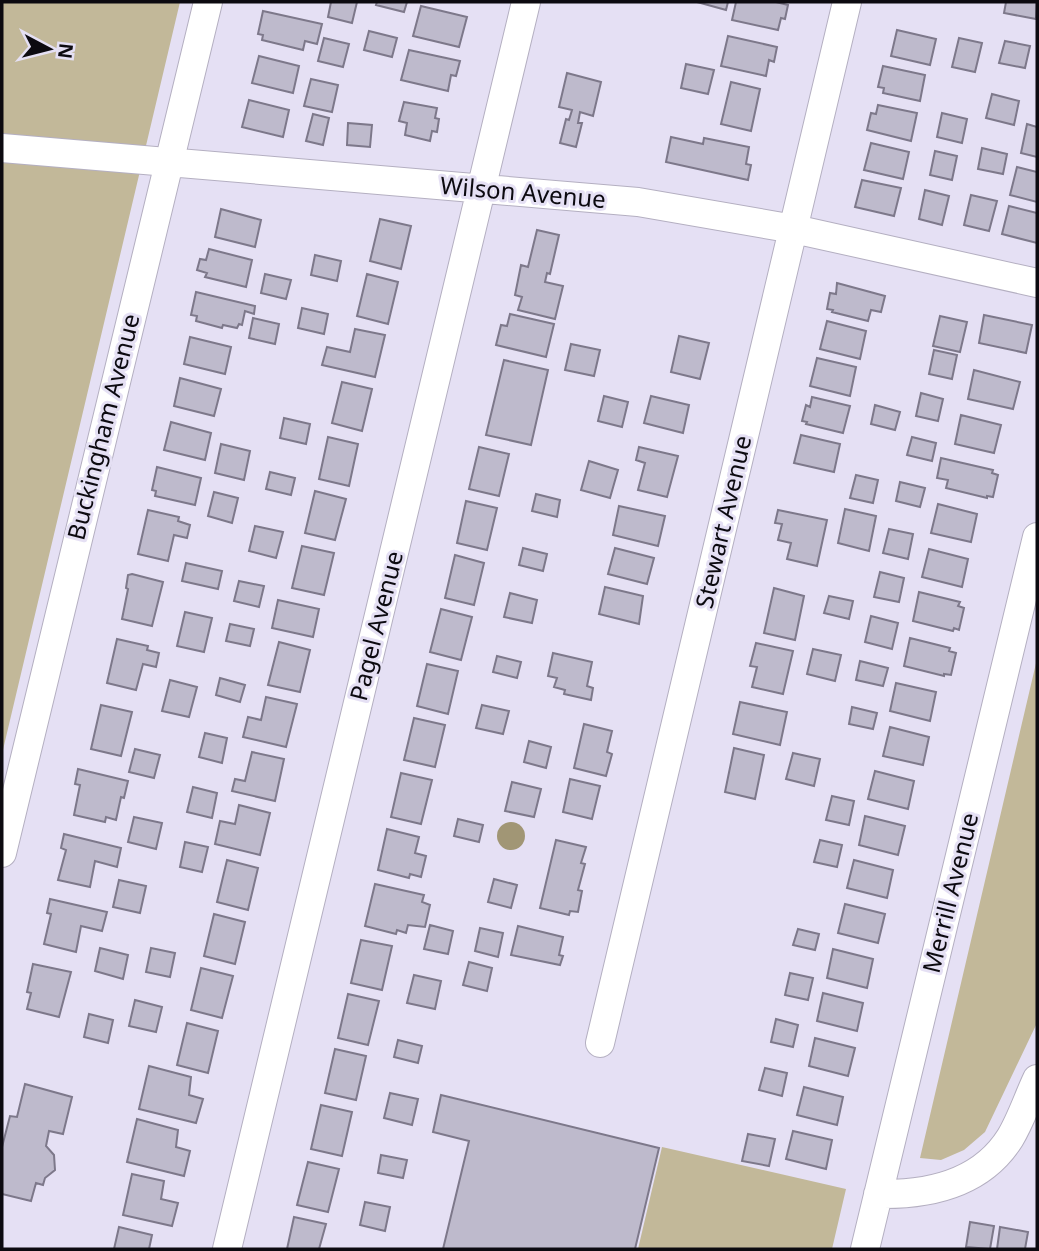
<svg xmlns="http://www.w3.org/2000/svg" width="1039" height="1251" font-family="'Noto Sans',sans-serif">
<rect width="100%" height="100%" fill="#e5e0f4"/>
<path fill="#c2b899" d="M 2,2 L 180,2 L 2,754 Z
M 1037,659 L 1037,1023 L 985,1132 L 964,1150 L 941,1160 L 920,1158 Z
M 662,1147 L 846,1189 L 832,1249 L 638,1249 Z"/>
<path fill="#a19675" d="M497 836a14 14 0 1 1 28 0a14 14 0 1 1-28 0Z"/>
<path fill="#bebacc" stroke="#7d788a" stroke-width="2" d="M 331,2 L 357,2 L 352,23 L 328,17 Z
M 377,2 L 407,2 L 404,12 L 376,5 Z
M 697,2 L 728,2 L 726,10 Z
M 736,2 L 776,2 L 788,5 L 785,19 L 781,18 L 778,30 L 732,20 Z
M 1006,2 L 1037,2 L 1036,19 L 1004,13 Z
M 421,6 L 467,17 L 459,47 L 413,36 Z
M 263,11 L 322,24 L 317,44 L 305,41 L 303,50 L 262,40 L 263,35 L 258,34 Z
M 897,30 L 936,39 L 930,65 L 891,56 Z
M 369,31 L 397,38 L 392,57 L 364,50 Z
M 728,36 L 777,47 L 774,62 L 769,60 L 766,76 L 721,66 Z
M 324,38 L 349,44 L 343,67 L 318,61 Z
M 959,38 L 982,43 L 975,72 L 952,67 Z
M 1005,41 L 1030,46 L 1025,68 L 999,63 Z
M 409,50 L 460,61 L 456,76 L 451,75 L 448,91 L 401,80 Z
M 259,56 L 299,66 L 293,93 L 252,83 Z
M 686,64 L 714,70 L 708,94 L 681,88 Z
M 883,66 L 925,75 L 920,101 L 883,93 L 884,88 L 878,87 Z
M 567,73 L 601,82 L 593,116 L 580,112 L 578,123 L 582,123 L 576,147 L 560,143 L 566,119 L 569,120 L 572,110 L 559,107 Z
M 311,79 L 338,85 L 332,112 L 304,106 Z
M 731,82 L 760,89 L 751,131 L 721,124 Z
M 992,94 L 1019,101 L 1014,125 L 986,118 Z
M 249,100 L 289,110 L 283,137 L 242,127 Z
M 404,102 L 437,108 L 435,118 L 439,119 L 437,132 L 432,131 L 430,141 L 405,135 L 407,123 L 399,121 Z
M 878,105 L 917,113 L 911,141 L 867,130 L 871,113 L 876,114 Z
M 942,113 L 967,119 L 962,143 L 937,137 Z
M 313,114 L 329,118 L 323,145 L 306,141 Z
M 348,123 L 372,125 L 370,147 L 347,145 Z
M 1027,124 L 1037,127 L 1037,157 L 1021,153 Z
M 671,137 L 703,144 L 704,138 L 749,147 L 746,164 L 751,165 L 748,180 L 666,162 Z
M 871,143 L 909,152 L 903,179 L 864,170 Z
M 982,148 L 1007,154 L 1003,174 L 978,169 Z
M 935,151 L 957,156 L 952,180 L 930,175 Z
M 1017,167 L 1037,172 L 1037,202 L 1010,195 Z
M 862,180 L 901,188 L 894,216 L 855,207 Z
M 925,190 L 949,196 L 942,225 L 919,219 Z
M 971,195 L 997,201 L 989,231 L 964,225 Z
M 1009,206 L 1037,213 L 1037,243 L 1002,234 Z
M 221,209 L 261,220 L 255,247 L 215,237 Z
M 380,219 L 411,226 L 401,269 L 370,261 Z
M 537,230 L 559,235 L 550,274 L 547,273 L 545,282 L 563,286 L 555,319 L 518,310 L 522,297 L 515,295 L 521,265 L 528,267 Z
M 209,249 L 252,260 L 246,287 L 205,277 L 207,273 L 197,270 L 200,259 L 206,260 Z
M 315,255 L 341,261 L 337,281 L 311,275 Z
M 265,274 L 291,280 L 286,299 L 261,293 Z
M 367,274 L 398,282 L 388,324 L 357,316 Z
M 837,283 L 885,296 L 881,312 L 871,310 L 868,321 L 832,312 L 833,310 L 827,309 L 830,293 L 836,294 Z
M 196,292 L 255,306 L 254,314 L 245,311 L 242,325 L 239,324 L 237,328 L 223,325 L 222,328 L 196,321 L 197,316 L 191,315 Z
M 302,308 L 328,314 L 324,334 L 298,328 Z
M 510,314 L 554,324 L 546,357 L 496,345 L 501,325 L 507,326 Z
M 984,315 L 1032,325 L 1026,353 L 979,343 Z
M 940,316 L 967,322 L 960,352 L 933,346 Z
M 253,318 L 279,324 L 275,344 L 249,338 Z
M 827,321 L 866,331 L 860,359 L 820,349 Z
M 355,329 L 385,335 L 375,377 L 322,365 L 327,347 L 350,352 Z
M 679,336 L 709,343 L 700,379 L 671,372 Z
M 190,337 L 231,347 L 225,374 L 184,364 Z
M 571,344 L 600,350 L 594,376 L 565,370 Z
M 934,350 L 957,355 L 952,379 L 929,374 Z
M 817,358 L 856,367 L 850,396 L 810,386 Z
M 504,360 L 548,370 L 531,445 L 486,435 Z
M 974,370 L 1020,382 L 1013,409 L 968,399 Z
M 180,378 L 221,389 L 214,416 L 174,406 Z
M 342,382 L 372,389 L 362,431 L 332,423 Z
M 921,393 L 943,399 L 938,421 L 916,416 Z
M 604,396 L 628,402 L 622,427 L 598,421 Z
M 651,396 L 689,405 L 683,433 L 644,423 Z
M 812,397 L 850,406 L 843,433 L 806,424 L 807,422 L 802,421 L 806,405 L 810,407 Z
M 875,405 L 900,412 L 895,430 L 871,424 Z
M 961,415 L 1001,425 L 994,453 L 955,444 Z
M 284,418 L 310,424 L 306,444 L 280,438 Z
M 171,422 L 211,433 L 205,460 L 164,450 Z
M 801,435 L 840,444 L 834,472 L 794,463 Z
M 328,437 L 358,444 L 349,486 L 319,479 Z
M 912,437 L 936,443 L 932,461 L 907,455 Z
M 221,444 L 250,451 L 244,480 L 215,473 Z
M 479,447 L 509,454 L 499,496 L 469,489 Z
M 639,447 L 678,456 L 667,497 L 638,490 L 645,463 L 636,460 Z
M 941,458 L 993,470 L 992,473 L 998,475 L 993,497 L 987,496 L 987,498 L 946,488 L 948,480 L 937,478 Z
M 589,461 L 618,470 L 610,498 L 581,490 Z
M 157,467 L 201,478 L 195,505 L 155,496 L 156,491 L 152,490 Z
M 270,472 L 295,478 L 291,495 L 266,489 Z
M 856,475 L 878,480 L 873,503 L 850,498 Z
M 900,482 L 925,488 L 920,507 L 896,501 Z
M 315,491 L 346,499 L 335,540 L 305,533 Z
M 214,492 L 238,498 L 232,523 L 208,516 Z
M 536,494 L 560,500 L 557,517 L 532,511 Z
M 466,501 L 497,508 L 487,550 L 457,543 Z
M 938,504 L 977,514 L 971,542 L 931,533 Z
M 619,506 L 665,516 L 658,546 L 613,535 Z
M 845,509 L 876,516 L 869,551 L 838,543 Z
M 148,510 L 179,517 L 178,521 L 190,525 L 187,538 L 174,535 L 168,561 L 138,554 Z
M 778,510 L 827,520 L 817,566 L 787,559 L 791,543 L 778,540 L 782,524 L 775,523 Z
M 255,526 L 283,532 L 276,558 L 249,551 Z
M 889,529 L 913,534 L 908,559 L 883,553 Z
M 302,546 L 334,553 L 324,595 L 292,588 Z
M 523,548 L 547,554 L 543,571 L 519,565 Z
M 615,548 L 654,558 L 647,584 L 608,574 Z
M 929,549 L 968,559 L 962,587 L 922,577 Z
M 455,555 L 484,563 L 474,605 L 445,598 Z
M 186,563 L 222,571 L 218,589 L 182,581 Z
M 880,572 L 904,578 L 899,602 L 874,597 Z
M 132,574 L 163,582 L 152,626 L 122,619 L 128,589 L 126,588 L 128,575 Z
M 239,581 L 264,586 L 259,607 L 234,601 Z
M 605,587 L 643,596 L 639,624 L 599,614 Z
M 774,588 L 804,596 L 795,640 L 764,633 Z
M 919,592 L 960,602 L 958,606 L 964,608 L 959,630 L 954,628 L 953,631 L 913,621 Z
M 510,593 L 537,600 L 532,623 L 504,617 Z
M 829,596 L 853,601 L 849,619 L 824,613 Z
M 278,600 L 319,609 L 313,637 L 272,628 Z
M 441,609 L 472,617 L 461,660 L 430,652 Z
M 185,612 L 212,618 L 204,652 L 177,646 Z
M 871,616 L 898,623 L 892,649 L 865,642 Z
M 230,624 L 254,629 L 250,646 L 226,641 Z
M 910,638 L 950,648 L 949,651 L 956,653 L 951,675 L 944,674 L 944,676 L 904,666 Z
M 117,639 L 148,646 L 147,650 L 159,653 L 156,667 L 143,664 L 136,690 L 107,683 Z
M 279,642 L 310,650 L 300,692 L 268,685 Z
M 756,643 L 793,651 L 783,694 L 752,687 L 757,667 L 750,666 Z
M 813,649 L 841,655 L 835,681 L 807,674 Z
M 553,653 L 592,662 L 587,686 L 593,688 L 591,700 L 564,694 L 565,690 L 554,687 L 557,678 L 548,676 Z
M 497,656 L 521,662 L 517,678 L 493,672 Z
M 860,661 L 888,668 L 883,686 L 856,680 Z
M 427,664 L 458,671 L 448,714 L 417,706 Z
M 220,678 L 245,685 L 240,702 L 216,695 Z
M 170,680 L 197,687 L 189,717 L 162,711 Z
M 896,683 L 936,692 L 930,721 L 890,711 Z
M 266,697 L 297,704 L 286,747 L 243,737 L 248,717 L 261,720 Z
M 740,702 L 787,712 L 780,745 L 733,734 Z
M 101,705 L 132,712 L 121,756 L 91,749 Z
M 482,705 L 509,711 L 503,734 L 476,728 Z
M 852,707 L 877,713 L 873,729 L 849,724 Z
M 414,718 L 445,725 L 435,767 L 404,760 Z
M 584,724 L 612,731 L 607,752 L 612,754 L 606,776 L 574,768 Z
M 890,727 L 929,737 L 923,765 L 883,756 Z
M 205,733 L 227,738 L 222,763 L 199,757 Z
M 529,741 L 551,747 L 546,768 L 524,762 Z
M 734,748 L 764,755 L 755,799 L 725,792 Z
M 135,749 L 160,755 L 154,778 L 129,772 Z
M 252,752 L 284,759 L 275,801 L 232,791 L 235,779 L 245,781 Z
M 793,753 L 820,759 L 814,786 L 786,779 Z
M 78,769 L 128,781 L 124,798 L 121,797 L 116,820 L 106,817 L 105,822 L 74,815 L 80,785 L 75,784 Z
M 875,771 L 914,781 L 908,809 L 868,799 Z
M 401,773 L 432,780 L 421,824 L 391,817 Z
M 570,779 L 600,786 L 592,819 L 563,812 Z
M 512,782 L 541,789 L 534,817 L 505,811 Z
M 193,787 L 217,793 L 212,818 L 187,812 Z
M 832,796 L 854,801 L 849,825 L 826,820 Z
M 239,805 L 270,813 L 260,855 L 215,844 L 220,821 L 235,824 Z
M 865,816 L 905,826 L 898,855 L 859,845 Z
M 134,817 L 162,823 L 156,849 L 128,842 Z
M 458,819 L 483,825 L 479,842 L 454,836 Z
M 387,829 L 419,837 L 415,853 L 426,856 L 421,877 L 410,874 L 409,878 L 378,870 Z
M 64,834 L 121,848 L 117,867 L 95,861 L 90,887 L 58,880 L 66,850 L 61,848 Z
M 556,840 L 586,847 L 581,863 L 585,864 L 578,890 L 582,891 L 578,912 L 570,911 L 569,915 L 540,908 Z
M 820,840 L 842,845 L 837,867 L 814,862 Z
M 185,842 L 208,847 L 202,872 L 180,867 Z
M 227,860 L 258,868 L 248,910 L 217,902 Z
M 854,860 L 893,870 L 887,898 L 847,888 Z
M 494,879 L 517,885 L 511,908 L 488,902 Z
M 119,880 L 146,886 L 140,913 L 113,907 Z
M 375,884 L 424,895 L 422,902 L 430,905 L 425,927 L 408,925 L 406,933 L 397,930 L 396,934 L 365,926 Z
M 50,899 L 107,912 L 102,931 L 81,926 L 76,952 L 44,944 L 51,914 L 47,913 Z
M 845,904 L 885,914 L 878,943 L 838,933 Z
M 214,914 L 245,922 L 235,964 L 204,956 Z
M 430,925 L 453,931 L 448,954 L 424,949 Z
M 518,926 L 563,937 L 559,955 L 563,956 L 560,965 L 511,955 Z
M 480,928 L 503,933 L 498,957 L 475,951 Z
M 798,929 L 819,934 L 815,950 L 793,945 Z
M 361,940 L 392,946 L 382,990 L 351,983 Z
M 100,948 L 128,955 L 123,979 L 95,971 Z
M 151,948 L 175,953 L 170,977 L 146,972 Z
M 833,949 L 873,959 L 867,988 L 827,978 Z
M 469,962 L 492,968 L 487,991 L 463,985 Z
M 33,964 L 71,972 L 59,1017 L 27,1009 L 31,993 L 27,992 Z
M 201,968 L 233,976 L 222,1018 L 191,1010 Z
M 790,973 L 813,978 L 808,1000 L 785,995 Z
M 414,975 L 441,981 L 435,1009 L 407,1003 Z
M 823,993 L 863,1003 L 857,1031 L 817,1021 Z
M 348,994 L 379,1001 L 368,1045 L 338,1038 Z
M 135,1000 L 162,1007 L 156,1032 L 129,1026 Z
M 89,1014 L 113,1020 L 108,1043 L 84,1037 Z
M 776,1019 L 798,1025 L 793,1047 L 771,1042 Z
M 187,1023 L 218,1031 L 208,1073 L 177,1065 Z
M 815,1038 L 855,1048 L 848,1076 L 809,1066 Z
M 398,1040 L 422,1046 L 418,1063 L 394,1057 Z
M 335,1049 L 366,1056 L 356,1100 L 325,1093 Z
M 149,1066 L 191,1077 L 189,1095 L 203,1099 L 196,1123 L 139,1109 Z
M 765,1068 L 787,1073 L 782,1096 L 759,1090 Z
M 25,1084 L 72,1097 L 63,1134 L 49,1131 L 46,1146 L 54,1155 L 55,1170 L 45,1178 L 43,1185 L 36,1183 L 31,1201 L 2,1194 L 2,1147 L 10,1116 L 17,1117 Z
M 804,1087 L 843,1097 L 837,1125 L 797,1115 Z
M 390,1093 L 418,1099 L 412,1125 L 384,1118 Z
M 441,1095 L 659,1148 L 635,1249 L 443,1249 L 469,1141 L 433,1132 Z
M 321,1105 L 352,1112 L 342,1156 L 311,1149 Z
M 137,1119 L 178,1130 L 176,1147 L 190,1151 L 184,1176 L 127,1162 Z
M 793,1131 L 832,1140 L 826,1169 L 786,1159 Z
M 748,1134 L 775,1139 L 769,1166 L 742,1161 Z
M 381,1155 L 407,1160 L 403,1178 L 378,1173 Z
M 308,1162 L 339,1169 L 328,1212 L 297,1205 Z
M 132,1174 L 164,1181 L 161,1199 L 178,1203 L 172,1226 L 123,1215 Z
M 365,1202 L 390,1207 L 385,1231 L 360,1225 Z
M 294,1217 L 326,1224 L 319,1249 L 287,1249 Z
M 970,1222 L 994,1226 L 990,1249 L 966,1247 Z
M 119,1227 L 152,1235 L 149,1249 L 114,1249 Z
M 1000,1227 L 1028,1232 L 1025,1249 L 997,1249 Z"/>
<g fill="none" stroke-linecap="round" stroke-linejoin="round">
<g stroke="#b4afc1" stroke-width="30">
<path id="minor" d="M 2,148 L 638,202 L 794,229 L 1037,283
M 2,853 L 208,2
M 600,1043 L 847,2
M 878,1194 C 929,1195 981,1184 1010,1138 C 1021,1120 1028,1098 1037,1079
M 227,1249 L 526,2
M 865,1249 L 1037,537"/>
</g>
<use href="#minor" stroke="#fff" stroke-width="28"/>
</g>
<g text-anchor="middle" stroke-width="6" stroke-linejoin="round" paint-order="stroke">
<g font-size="24" fill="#0c0a10" stroke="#e5e0f4">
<text transform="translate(523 193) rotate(5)" y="8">Wilson Avenue</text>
<text transform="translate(104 427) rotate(-76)" y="8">Buckingham Avenue</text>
<text transform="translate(724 522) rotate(-77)" y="8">Stewart Avenue</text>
<text transform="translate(377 626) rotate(-76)" y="8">Pagel Avenue</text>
<text transform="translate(951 893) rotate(-76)" y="8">Merrill Avenue</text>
</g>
</g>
<rect width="1039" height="1251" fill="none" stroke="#0c0a10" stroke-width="7"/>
<g transform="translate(49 49) rotate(97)" stroke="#e5e0f4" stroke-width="5" paint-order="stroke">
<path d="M0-5L12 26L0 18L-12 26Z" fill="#0c0a10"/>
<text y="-10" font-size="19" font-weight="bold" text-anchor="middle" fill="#0c0a10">N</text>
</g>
</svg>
